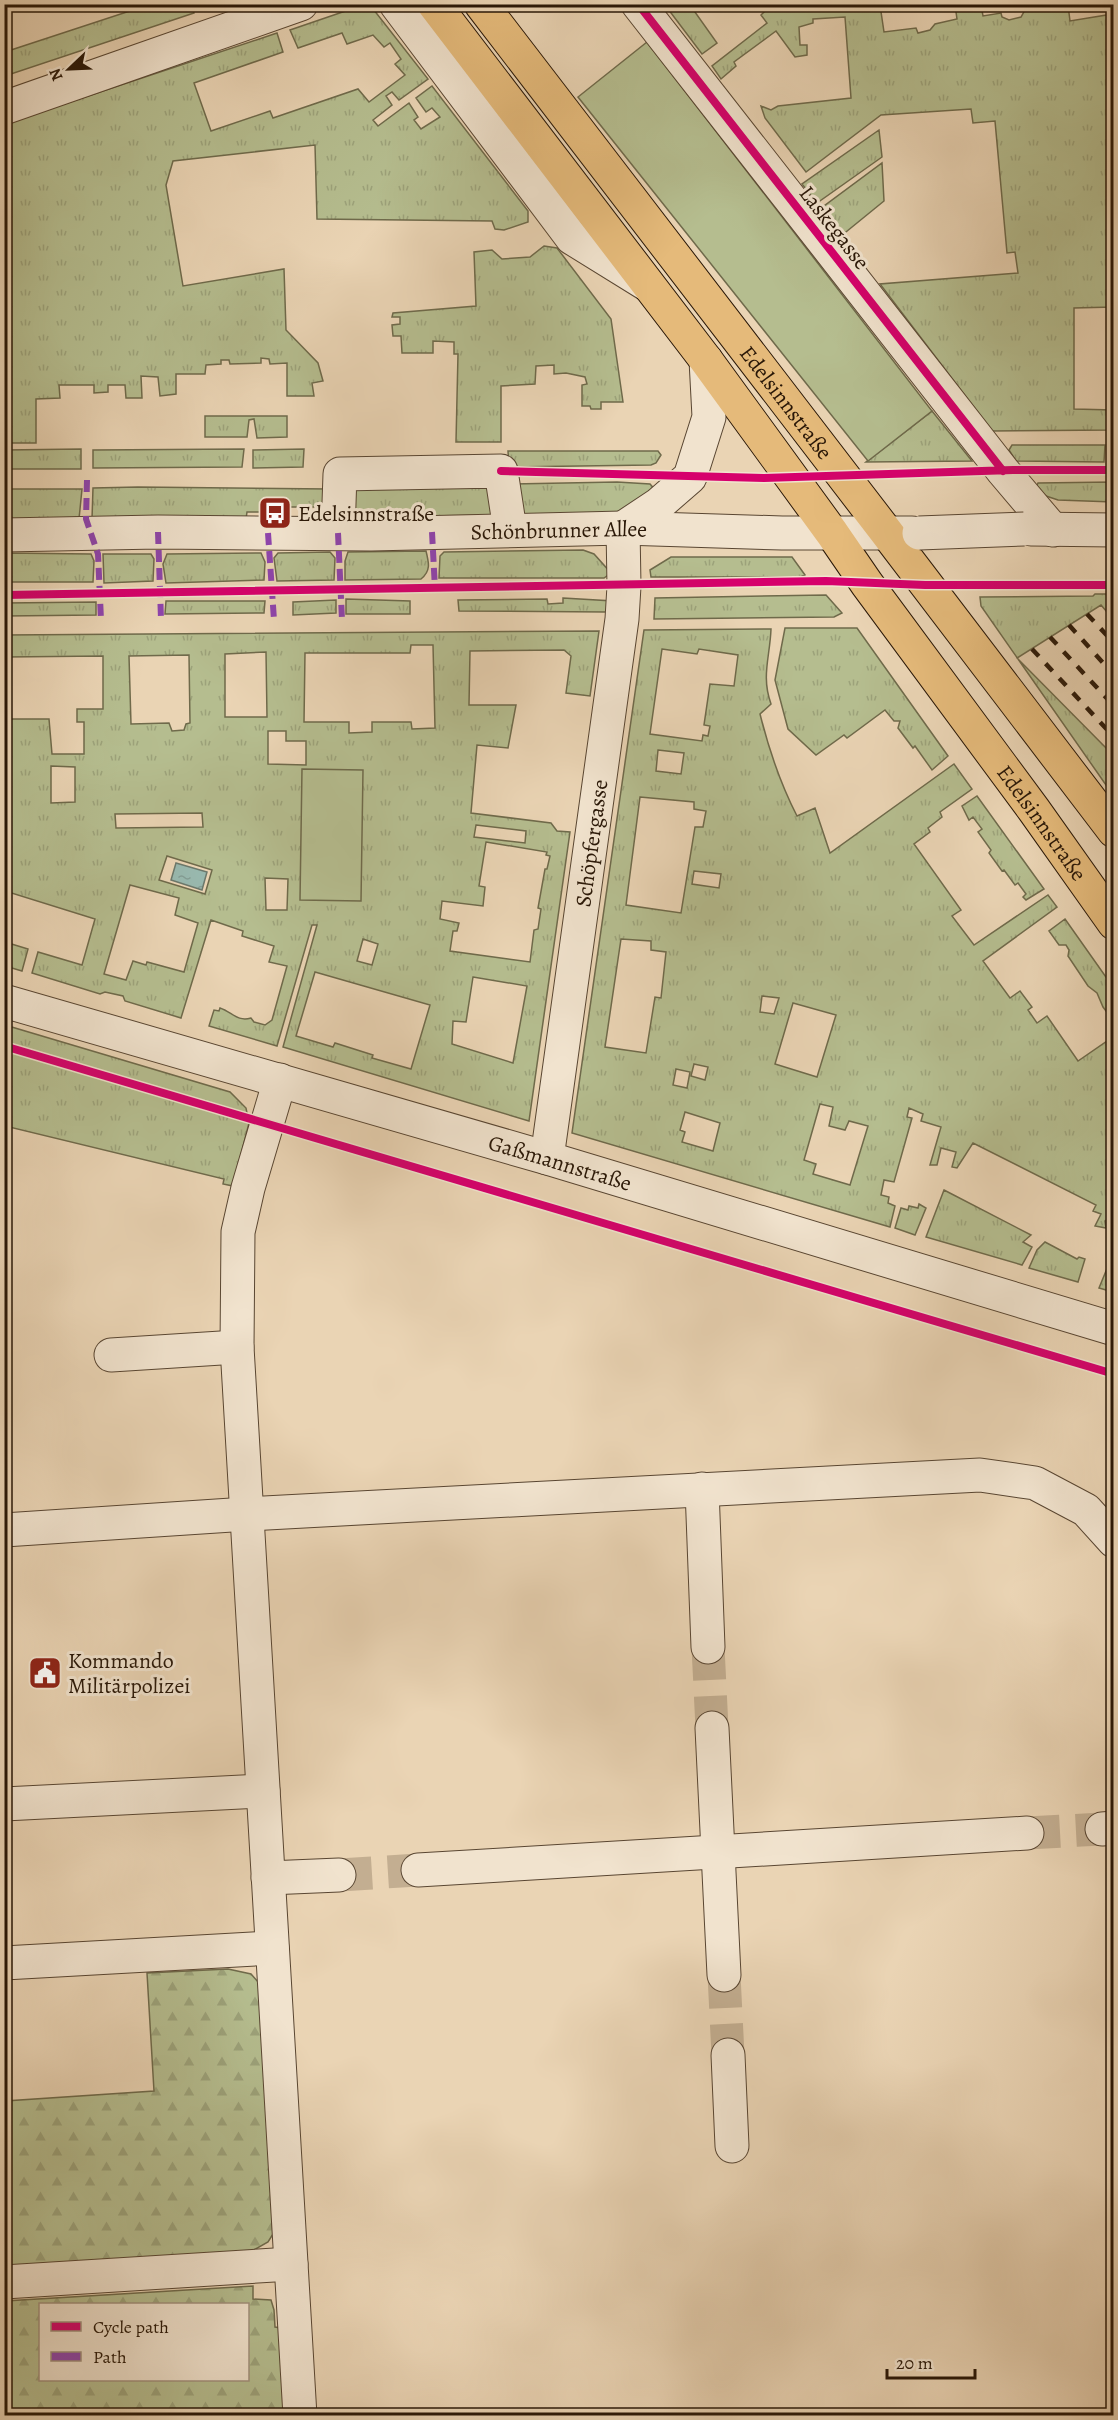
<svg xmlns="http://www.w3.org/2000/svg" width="1118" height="2420" font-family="Alegreya,serif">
<defs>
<pattern id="grass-tufts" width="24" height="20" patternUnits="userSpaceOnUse" patternTransform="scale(1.5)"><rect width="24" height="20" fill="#b5bd8f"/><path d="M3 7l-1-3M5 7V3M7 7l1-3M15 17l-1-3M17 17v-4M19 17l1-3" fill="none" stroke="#9ca27a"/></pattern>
<pattern id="forest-firs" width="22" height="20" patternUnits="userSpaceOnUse" patternTransform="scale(1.5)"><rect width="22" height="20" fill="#b5bd8f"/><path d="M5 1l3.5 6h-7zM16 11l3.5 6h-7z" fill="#9ca27a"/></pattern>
<pattern id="water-ripples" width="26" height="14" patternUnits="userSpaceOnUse" patternTransform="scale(1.5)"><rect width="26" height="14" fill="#98b8ae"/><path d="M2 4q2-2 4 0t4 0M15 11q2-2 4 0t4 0" fill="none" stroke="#839d94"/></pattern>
</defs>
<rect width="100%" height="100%" fill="#ead4b4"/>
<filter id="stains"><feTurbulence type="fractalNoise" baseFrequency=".00333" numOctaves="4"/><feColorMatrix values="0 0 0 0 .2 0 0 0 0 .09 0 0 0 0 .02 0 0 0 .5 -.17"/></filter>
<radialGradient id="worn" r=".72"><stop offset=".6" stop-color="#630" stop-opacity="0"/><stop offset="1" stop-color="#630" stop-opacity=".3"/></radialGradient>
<path fill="url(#grass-tufts)" stroke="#6f6a4b" stroke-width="1.5" fill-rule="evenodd" d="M 148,5 L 192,5 L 194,13 L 5,76 L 5,30 L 11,50 Z
M 363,5 L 370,5 L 428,79 L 399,100 L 392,92 L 386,96 L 392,105 L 373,120 L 378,126 L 409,103 L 418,117 L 414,120 L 421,129 L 440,117 L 432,108 L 426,112 L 416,98 L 432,86 L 528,211 L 528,222 L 504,230 L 495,229 L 492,221 L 317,219 L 315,145 L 173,161 L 166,185 L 183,286 L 284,269 L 286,330 L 318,363 L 323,381 L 312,383 L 314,396 L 287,396 L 287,363 L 270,364 L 269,359 L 261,358 L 261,363 L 230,364 L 229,360 L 221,360 L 221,364 L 206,365 L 205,374 L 176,374 L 176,394 L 160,396 L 158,377 L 141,376 L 142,398 L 126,398 L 125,385 L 108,385 L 108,392 L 94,393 L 94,385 L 59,385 L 60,398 L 36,399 L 36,443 L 5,443 L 4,124 L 277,33 L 283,52 L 194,83 L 211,131 L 270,111 L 273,118 L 358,89 L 369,102 L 405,75 L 395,64 L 401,59 L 390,43 L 384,47 L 373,35 L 347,44 L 342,33 L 298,48 L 290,30 Z
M 665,5 L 690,5 L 717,43 L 702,54 Z
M 760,5 L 880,5 L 884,32 L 916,28 L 918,33 L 930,30 L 935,24 L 957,19 L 955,5 L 981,5 L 983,16 L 1001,13 L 1002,17 L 1009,20 L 1021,17 L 1025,10 L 1049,8 L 1049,5 L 1068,5 L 1070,21 L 1113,14 L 1113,307 L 1074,308 L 1074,409 L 1113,410 L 1113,430 L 992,431 L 880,284 L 1018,273 L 1015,252 L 1007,253 L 995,121 L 973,123 L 971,109 L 881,115 L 806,172 L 765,118 L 761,106 L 771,110 L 778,106 L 851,98 L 845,17 L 813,19 L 813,23 L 799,27 L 800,45 L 807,45 L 807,55 L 795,57 L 776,31 L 734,62 L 736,66 L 721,79 L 712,66 L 767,23 L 761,15 L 764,12 Z
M 879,130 L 882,157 L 817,203 L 802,184 Z
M 882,163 L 884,201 L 841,236 L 820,209 Z
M 544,246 L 557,248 L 611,319 L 623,402 L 601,402 L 601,409 L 591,409 L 590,406 L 582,406 L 582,385 L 587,384 L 585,377 L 566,373 L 554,374 L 554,365 L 536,366 L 535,384 L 501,386 L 501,442 L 456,442 L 458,354 L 454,354 L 454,342 L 433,341 L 433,353 L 402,353 L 401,336 L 393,336 L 392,325 L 400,324 L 400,317 L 392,317 L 393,313 L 476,306 L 474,252 L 492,250 L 502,259 L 530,257 Z
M 932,411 L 972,461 L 866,462 Z
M 205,416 L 287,416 L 287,437 L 257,438 L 254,419 L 249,420 L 247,437 L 205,437 Z
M 1012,445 L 1105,445 L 1104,462 L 1016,461 L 1009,450 Z
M 81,449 L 81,469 L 5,469 L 5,450 Z
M 244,449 L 242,467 L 93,468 L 93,450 Z
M 304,449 L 303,467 L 253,468 L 253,450 Z
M 508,451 L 658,451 L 661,455 L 656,463 L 651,465 L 509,467 Z
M 617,482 L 650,484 L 659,494 L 629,512 L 517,516 L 513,484 Z
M 1113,482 L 1113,502 L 1058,500 L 1034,492 L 1038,483 Z
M 497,484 L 499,515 L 350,517 L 348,486 Z
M 138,487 L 329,489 L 327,507 L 276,507 L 276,512 L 247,512 L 246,519 L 92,519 L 93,488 Z
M 4,489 L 82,489 L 79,519 L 5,520 Z
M 583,550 L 594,554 L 611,573 L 604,578 L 439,578 L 440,556 L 444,552 Z
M 426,551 C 429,563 431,571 421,579 L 345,580 L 345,561 L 348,552 Z
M 330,552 L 335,558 L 334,580 L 277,581 L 274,558 L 278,553 Z
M 4,553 L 91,554 L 94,561 L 93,582 L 5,582 Z
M 261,553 L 265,562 L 264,580 L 166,583 L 163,564 L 167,554 Z
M 103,554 L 151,554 L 154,559 L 153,581 L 104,583 Z
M 671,557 L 792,557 L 805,575 L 800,577 L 651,577 L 650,570 Z
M 1095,594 L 1113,594 L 1113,619 L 1101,605 L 1017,658 L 1113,755 L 1113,795 L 981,606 L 980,597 L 1093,596 Z
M 826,595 L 842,613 L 834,617 L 654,619 L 655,598 Z
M 563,598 L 613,601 L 606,612 L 459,611 L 458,600 L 547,599 L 548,604 L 563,603 Z
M 346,599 L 410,601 L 410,614 L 346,614 Z
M 336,600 L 336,613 L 293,615 L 293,602 Z
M 166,601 L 265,601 L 264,613 L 165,614 Z
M 96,602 L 96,615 L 5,616 L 5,603 Z
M 785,628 L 857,628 L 948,756 L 932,770 L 915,746 L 913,748 L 898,728 L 900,721 L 894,721 L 885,710 L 847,738 L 844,735 L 816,755 L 788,729 L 775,680 Z
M 771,629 C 770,657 761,676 771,704 L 760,714 C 769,750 780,783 797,816 L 815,808 L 830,853 L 954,764 L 972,789 L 940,812 L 942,817 L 928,828 L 930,832 L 914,844 L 961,910 L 952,916 L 974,945 L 1048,895 L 1057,907 L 983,961 L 1010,998 L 1020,991 L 1032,1007 L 1028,1010 L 1037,1023 L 1047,1016 L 1078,1061 L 1113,1037 L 1114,1218 L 1105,1221 L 1106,1228 L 1095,1226 L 1101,1214 L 1093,1211 L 1096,1205 L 973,1143 L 957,1168 L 952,1167 L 956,1152 L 941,1148 L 937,1165 L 930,1165 L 941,1127 L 921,1121 L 923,1114 L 909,1108 L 907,1117 L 912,1118 L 894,1182 L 884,1180 L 881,1195 L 889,1197 L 888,1203 L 895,1206 L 890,1227 L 572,1133 L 644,630 ZM 662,649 L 697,654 L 699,649 L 738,655 L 734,686 L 710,684 L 704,725 L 710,726 L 708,736 L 703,735 L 702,741 L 650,734 ZM 658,750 L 684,753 L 681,774 L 656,771 ZM 640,797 L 694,802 L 694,809 L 706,811 L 703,827 L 695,827 L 681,913 L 626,905 ZM 694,871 L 721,874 L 719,888 L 692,884 ZM 621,939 L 651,941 L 651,950 L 666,952 L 661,998 L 655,997 L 646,1053 L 605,1047 ZM 762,996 L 779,998 L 774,1014 L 760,1012 ZM 793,1003 L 836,1015 L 817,1077 L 775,1064 ZM 694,1064 L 708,1067 L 705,1080 L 691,1076 ZM 676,1069 L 690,1072 L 687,1088 L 673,1085 ZM 820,1104 L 833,1107 L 829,1126 L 845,1130 L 849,1121 L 868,1126 L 850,1185 L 813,1174 L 816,1164 L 804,1160 ZM 685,1112 L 720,1123 L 713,1151 L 682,1142 L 685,1132 L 680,1130 Z
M 599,631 L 590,696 L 566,693 L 571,656 L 564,650 L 470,651 L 469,705 L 516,705 L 508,748 L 477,745 L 471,813 L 551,823 L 557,831 L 570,832 L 529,1121 L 283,1047 L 317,925 L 312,925 L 277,1046 L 209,1026 L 214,1010 L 219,1011 L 220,1008 C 232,1012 237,1022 251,1018 L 254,1022 L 265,1025 L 272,1020 L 287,966 L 269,962 L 274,946 L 242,936 L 243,931 L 211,920 L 181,1018 L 125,1001 L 123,996 L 105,992 L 100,994 L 32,973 L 38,952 L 82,965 L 95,919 L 5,891 L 5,719 L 49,719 L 52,754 L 84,754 L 84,722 L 77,722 L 77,709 L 103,709 L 103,656 L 5,657 L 4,635 ZM 411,645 L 433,645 L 435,728 L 412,729 L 411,722 L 372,722 L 372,732 L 349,733 L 349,722 L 304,722 L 305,653 L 410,653 ZM 266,652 L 267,717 L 225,717 L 225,654 ZM 189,655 L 190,723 L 186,724 L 184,730 L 172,731 L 169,723 L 131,724 L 129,656 ZM 268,731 L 286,731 L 286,741 L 306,741 L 306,765 L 268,764 ZM 51,766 L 75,767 L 75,802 L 51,803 ZM 115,814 L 202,813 L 203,827 L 116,828 ZM 476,825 L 526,831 L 525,843 L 474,837 ZM 486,842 L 547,852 L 546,855 L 550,856 L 547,869 L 545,869 L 538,908 L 541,909 L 538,929 L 534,930 L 530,962 L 450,951 L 453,931 L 457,931 L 459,923 L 440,919 L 442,901 L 483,906 L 485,887 L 479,886 ZM 167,856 L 212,870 L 205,894 L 159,880 ZM 265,878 L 288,879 L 287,910 L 266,910 ZM 130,885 L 179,898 L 175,915 L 198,923 L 184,972 L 147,962 L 146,965 L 133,961 L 126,980 L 104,974 ZM 363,939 L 378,944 L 372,965 L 357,961 ZM 315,972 L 430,1005 L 411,1069 L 372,1058 L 373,1055 L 335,1043 L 333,1047 L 296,1036 ZM 473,977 L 527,986 L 513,1063 L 452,1044 L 453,1021 L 466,1022 Z
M 977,796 L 1044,889 L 1026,900 L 1023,897 L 1026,894 L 1018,883 L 1015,885 L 1004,870 L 1002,871 L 989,853 L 991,850 L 978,832 L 982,829 L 973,817 L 969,820 L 962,806 Z
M 1065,919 L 1113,987 L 1113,1020 L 1103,1007 L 1097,993 L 1088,986 L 1068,956 L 1069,950 L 1066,945 L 1059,945 L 1049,931 Z
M 5,942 L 28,949 L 22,971 L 5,966 Z
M 5,1025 L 230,1092 L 246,1108 L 249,1123 L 233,1186 L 223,1184 L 224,1179 L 5,1126 Z
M 944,1190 L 1031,1235 L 1023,1242 L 1032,1247 L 1022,1265 L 926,1237 Z
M 919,1204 L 926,1208 L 915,1235 L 895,1228 L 901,1208 L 908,1210 L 909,1206 L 918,1208 Z
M 1045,1242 L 1077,1259 L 1079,1257 L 1085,1259 L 1078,1282 L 1029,1268 L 1037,1250 Z
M 1113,1254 L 1114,1292 L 1113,1292 L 1099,1288 Z"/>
<path fill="url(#forest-firs)" stroke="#6f6a4b" stroke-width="1.5" fill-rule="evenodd" d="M 228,1969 L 251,1974 L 259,1983 L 273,2234 L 268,2242 L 250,2252 L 5,2269 L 5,2101 L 154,2091 L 147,1973 Z
M 253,2286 L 253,2299 L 271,2300 L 274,2310 L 275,2327 L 282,2328 L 287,2415 L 5,2416 L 5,2301 ZM 40,2304 L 248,2304 L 248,2380 L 40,2380 Z"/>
<path fill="#b5bd8f" stroke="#6f6a4b" stroke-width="1.5" d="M 647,42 L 932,411 L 868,461 L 578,97 Z
M 302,769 L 363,770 L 361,901 L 300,900 Z"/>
<path fill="url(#water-ripples)" stroke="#6c786b" stroke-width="1.5" d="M 176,863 L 207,872 L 202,890 L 171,880 Z"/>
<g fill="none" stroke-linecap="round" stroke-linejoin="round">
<path stroke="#c3ae91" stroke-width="33" stroke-dasharray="33 16" stroke-linecap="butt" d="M 708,1647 L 712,1728
M 1027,1833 L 1102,1829
M 339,1875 L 418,1870
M 724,1975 L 728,2055"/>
<g stroke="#594632" stroke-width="35">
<g id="minor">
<path d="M 396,4 L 572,238 L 648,285"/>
<path d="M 638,4 L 1003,471 L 1053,530"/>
<path d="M 4,108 L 301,4"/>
<path d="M 1031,529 L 1114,530"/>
<path d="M 338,533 L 340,474 L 501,471 L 510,530"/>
<path id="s1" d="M 4,535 L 158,532 L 371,534 L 623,528 L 782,533 L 912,533"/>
<path id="s2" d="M 4,1001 L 547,1158 L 1114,1329"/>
<path d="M 280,1080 L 248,1188 L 238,1232 L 237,1347 L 300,2416"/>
<path id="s3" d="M 547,1158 L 622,619 L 624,586 L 623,528 L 659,504 L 690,477 L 709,417 L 706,360"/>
<path d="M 111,1355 L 237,1347"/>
<path d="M 702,1489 L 708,1647"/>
<path d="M 4,1530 L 247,1514 L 980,1475 L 1035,1483 L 1086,1510 L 1114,1541"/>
<path d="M 712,1728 L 724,1975"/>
<path d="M 4,1804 L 263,1791"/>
<path d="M 1102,1829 L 1114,1828"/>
<path d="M 418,1870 L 1027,1833"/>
<path d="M 268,1878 L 339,1875"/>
<path d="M 4,1963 L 272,1948"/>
<path d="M 728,2055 L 732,2146"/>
<path d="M 4,2282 L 291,2264"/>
</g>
</g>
<g stroke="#291707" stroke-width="35">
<g id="major">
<path id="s4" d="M 434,4 L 706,360 L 832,533 L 867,584 L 1034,810 L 1114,923"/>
<path id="s5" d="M 481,4 L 887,533 L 1114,831"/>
</g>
</g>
<use href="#minor" stroke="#f1e3ce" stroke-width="33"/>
<use href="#major" stroke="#e5ba7a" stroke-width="33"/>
<path stroke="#291707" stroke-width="4.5" stroke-dasharray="10 10" stroke-linecap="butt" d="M 1087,614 L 1114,643
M 1069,625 L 1114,675
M 1050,637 L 1114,706
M 1032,649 L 1114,737"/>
<g stroke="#594632" stroke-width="35" stroke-linecap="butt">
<path id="minor-bridge" d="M 919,533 L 1024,529"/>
</g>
<use href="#minor-bridge" stroke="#f1e3ce" stroke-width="33"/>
<path stroke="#8e44ad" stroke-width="6" stroke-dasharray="12 6" stroke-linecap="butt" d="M 87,480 L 86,519 L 98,554 L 101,620
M 158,532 L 161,619
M 432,532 L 435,589
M 268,533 L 274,620
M 338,533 L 342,620"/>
<g stroke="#f1e3ce" stroke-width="11">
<path id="cycleway" d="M 638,4 L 1003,471
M 501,471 L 764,478 L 1013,470 L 1114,470
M 4,595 L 826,581 L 925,585 L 1114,585
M 4,1046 L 1114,1374"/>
</g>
<use href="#cycleway" stroke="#d6006c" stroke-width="8"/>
</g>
<defs>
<g id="bus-square" transform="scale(1.725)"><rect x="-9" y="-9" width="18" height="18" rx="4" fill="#8f2418" stroke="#f1e3ce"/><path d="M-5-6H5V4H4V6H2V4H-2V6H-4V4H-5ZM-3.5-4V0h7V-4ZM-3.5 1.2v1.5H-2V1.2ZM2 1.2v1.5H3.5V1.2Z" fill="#fff"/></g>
<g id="civic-square" transform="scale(1.725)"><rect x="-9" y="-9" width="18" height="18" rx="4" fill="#8f2418" stroke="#f1e3ce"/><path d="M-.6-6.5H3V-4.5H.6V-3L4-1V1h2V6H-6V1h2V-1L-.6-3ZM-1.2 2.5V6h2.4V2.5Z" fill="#fff"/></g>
</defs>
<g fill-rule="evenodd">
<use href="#bus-square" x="275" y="513"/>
<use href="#civic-square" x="45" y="1673"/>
</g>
<g text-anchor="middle" stroke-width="6" stroke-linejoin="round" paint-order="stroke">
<g font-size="22" fill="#291707" stroke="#f1e3ce">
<text transform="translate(835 227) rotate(52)" y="8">Laskegasse</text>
<text dy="8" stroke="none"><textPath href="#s5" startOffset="502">Edelsinnstraße</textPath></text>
<text dy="8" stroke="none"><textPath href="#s1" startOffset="555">Schönbrunner Allee</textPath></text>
<text dy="8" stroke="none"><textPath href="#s4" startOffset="1020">Edelsinnstraße</textPath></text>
<text dy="8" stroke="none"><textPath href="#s3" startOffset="318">Schöpfergasse</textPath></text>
<text dy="8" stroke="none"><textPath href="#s2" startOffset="579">Gaßmannstraße</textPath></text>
</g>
<g font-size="22" fill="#291707" stroke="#f1e3ce" text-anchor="start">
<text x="298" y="521">Edelsinnstraße</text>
<text x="68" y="1668">Kommando<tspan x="68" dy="25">Militärpolizei</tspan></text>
</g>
</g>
<rect width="1118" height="2420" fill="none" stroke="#ead4b4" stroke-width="24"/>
<rect x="6" y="6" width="1106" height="2408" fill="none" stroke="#291707" stroke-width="3"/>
<rect x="12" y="12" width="1094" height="2396" fill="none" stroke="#291707" stroke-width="1.5"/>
<rect x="39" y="2303" width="210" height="78" fill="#f1e3ce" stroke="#a1917e" stroke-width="1.5"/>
<rect x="51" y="2322" width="30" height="9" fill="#d6006c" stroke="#a1917e" stroke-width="1.5"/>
<text x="93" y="2333" font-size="18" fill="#291707">Cycle path</text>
<rect x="51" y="2352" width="30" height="9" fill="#8e44ad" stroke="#a1917e" stroke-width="1.5"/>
<text x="93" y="2363" font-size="18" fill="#291707">Path</text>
<g transform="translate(69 69) rotate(247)" stroke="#f1e3ce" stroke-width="4.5" paint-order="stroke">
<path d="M0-4.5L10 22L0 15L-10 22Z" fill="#291707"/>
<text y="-9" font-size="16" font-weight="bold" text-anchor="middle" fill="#291707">N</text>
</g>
<path d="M887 2369v9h88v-9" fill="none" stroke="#291707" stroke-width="3"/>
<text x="896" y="2369" font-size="18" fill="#291707" stroke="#f1e3ce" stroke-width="4.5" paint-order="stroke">20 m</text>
<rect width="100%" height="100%" filter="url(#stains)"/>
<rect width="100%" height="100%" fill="url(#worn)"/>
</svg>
